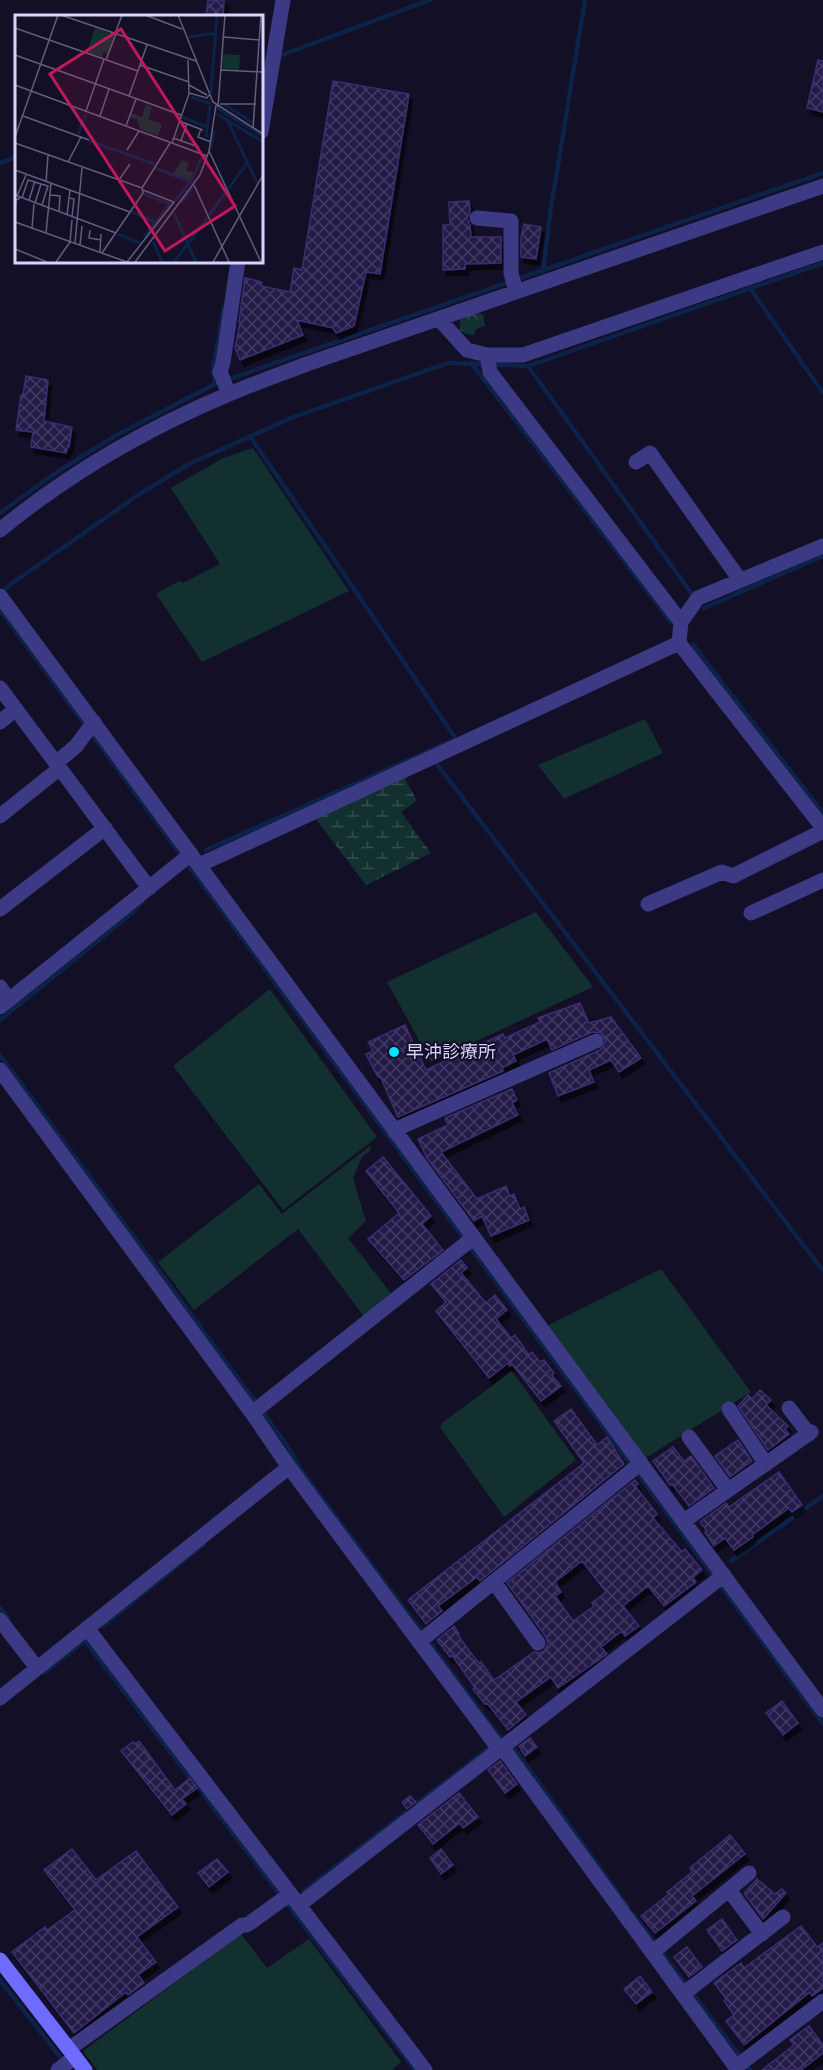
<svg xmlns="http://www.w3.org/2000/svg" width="823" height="2070" font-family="'Titillium Web','Noto Sans JP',sans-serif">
<defs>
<pattern id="forest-crowns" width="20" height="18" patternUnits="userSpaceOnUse" patternTransform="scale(1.5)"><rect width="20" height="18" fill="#12302f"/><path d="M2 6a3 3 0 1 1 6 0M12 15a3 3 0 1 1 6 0" fill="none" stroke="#344d4e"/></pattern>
<pattern id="wetland-marsh" width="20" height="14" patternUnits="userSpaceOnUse" patternTransform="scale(1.5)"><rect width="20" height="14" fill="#12302f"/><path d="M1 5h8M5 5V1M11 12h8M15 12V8" fill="none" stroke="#344d4e"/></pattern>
<pattern id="building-cross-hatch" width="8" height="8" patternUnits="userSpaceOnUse" patternTransform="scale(1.5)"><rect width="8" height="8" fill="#241b47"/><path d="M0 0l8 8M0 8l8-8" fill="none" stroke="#433b63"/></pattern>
<filter id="shadow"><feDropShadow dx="3.5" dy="6" stdDeviation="0" flood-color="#0009"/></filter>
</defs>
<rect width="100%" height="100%" fill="#130f26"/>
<path fill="#12302f" d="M 253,448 L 349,591 L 202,662 L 156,594 L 179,581 L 183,583 L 220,564 L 171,488 L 223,458 Z
M 645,719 L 663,753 L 564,799 L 538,765 Z
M 536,912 L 593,987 L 431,1062 L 387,982 Z
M 270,989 L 377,1137 L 283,1210 L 173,1066 Z
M 370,1146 L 371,1150 L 362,1157 L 353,1178 L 366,1221 L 348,1238 L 393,1296 L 365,1318 L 298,1229 L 194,1310 L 158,1262 L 259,1184 L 282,1214 Z
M 661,1269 L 751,1392 L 644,1459 L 547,1326 Z
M 512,1371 L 576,1460 L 504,1517 L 440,1427 L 442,1423 Z
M 241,1934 L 267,1968 L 309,1939 L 401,2062 L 392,2070 L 97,2070 L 83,2051 Z"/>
<path fill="url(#forest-crowns)" d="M 477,311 L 483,315 L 485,326 L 476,329 L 474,335 L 466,334 L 460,330 L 460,317 Z"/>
<path fill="url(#wetland-marsh)" d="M 404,777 L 417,801 L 401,812 L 431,853 L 366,885 L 315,818 Z"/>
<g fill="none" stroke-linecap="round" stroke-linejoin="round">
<path stroke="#0c2248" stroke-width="4.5" d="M 279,56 L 430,0
M 0,163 L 16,157
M 543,272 L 550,214 L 585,0
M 750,288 L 823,393
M 471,363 L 671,622
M 528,366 L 692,594
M 215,384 L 213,369 L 224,307
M 250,436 L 456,739
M 0,513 L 57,472 L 115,436 L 215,384 L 823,173
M 0,594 L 11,584 L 141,493 L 189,464 L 291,418 L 448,363 L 528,366 L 823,263
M 704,608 L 823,556
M 0,610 C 274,982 548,1353 823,1724
M 693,645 L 823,813
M 427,751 L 823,1271
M 206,850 L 456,739
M 0,1020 L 132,913 L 142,902
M 0,1055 L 287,1445 L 299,1467 L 499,1736 L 514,1749 L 530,1770 L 628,1907
M 731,1561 L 823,1496
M 0,1608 L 8,1618
M 103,1626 L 204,1544
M 85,1641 L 415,2070
M 45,1672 L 86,1640
M 304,1891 L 494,1744
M 633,1914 L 750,2070
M 0,1980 L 60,2057"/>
</g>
<path fill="url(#building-cross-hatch)" stroke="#3b2d73" stroke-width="1.5" fill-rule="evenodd" filter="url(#shadow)" d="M 208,0 L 224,0 L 223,16 L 206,16 Z
M 818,60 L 823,61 L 823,112 L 807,108 Z
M 333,81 L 409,94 L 380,274 L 366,272 L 354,326 L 336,333 L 333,328 L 297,320 L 303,335 L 240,360 L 235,348 L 240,323 L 239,322 L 245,278 L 262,282 L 261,286 L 290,292 L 294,268 L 302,270 Z
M 469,201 L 470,212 L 467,218 L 470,225 L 471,237 L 501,237 L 501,263 L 465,264 L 465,269 L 443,270 L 443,225 L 450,225 L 449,202 Z
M 524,224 L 541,227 L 536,259 L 521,257 L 521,237 Z
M 26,376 L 48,380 L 44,421 L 72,427 L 69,447 L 68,446 L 66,453 L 31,447 L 33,432 L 16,430 L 21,395 L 23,395 Z
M 580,1003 L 589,1023 L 611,1017 L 641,1058 L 619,1072 L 611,1060 L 589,1070 L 594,1082 L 558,1096 L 549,1073 L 600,1050 L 606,1041 L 601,1033 L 592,1032 L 552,1050 L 547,1039 L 513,1055 L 516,1061 L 502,1068 L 503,1071 L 398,1117 L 380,1076 L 378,1077 L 366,1054 L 373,1051 L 368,1042 L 405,1025 L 426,1070 L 503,1034 L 505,1038 L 540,1022 L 538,1018 Z
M 512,1089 L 517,1100 L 512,1103 L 518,1115 L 441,1152 L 477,1199 L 506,1186 L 510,1196 L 514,1194 L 520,1209 L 524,1207 L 529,1220 L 491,1236 L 482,1216 L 474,1221 L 427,1158 L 418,1139 L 448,1125 L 445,1118 Z
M 383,1157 L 431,1216 L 422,1224 L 443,1250 L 404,1280 L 368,1239 L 399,1213 L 366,1171 Z
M 461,1260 L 467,1268 L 461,1273 L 486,1303 L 495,1295 L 507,1310 L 496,1319 L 511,1338 L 515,1335 L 529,1355 L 532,1352 L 540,1362 L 544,1360 L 554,1373 L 552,1375 L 561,1386 L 541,1401 L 512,1364 L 510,1366 L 508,1363 L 489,1378 L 436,1311 L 446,1302 L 431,1284 Z
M 760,1390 L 771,1400 L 766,1405 L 788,1426 L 785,1429 L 789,1434 L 768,1450 L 738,1406 L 748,1395 L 752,1399 Z
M 571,1409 L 597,1445 L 607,1437 L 624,1464 L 480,1581 L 477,1577 L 438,1606 L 442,1611 L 426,1624 L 408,1600 L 584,1463 L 554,1421 Z
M 738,1440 L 752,1461 L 730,1477 L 715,1456 Z
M 673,1447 L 684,1461 L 691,1456 L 714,1488 L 689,1506 L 672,1484 L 670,1485 L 653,1461 Z
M 779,1472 L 802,1505 L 792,1512 L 789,1508 L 752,1535 L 753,1537 L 734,1550 L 725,1538 L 714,1546 L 705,1532 L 707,1531 L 700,1522 L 726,1503 L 729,1507 Z
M 635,1480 L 638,1484 L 635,1486 L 657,1514 L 653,1518 L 682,1552 L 685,1549 L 702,1570 L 693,1577 L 696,1582 L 664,1606 L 648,1586 L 623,1606 L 639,1626 L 625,1636 L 622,1631 L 601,1647 L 607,1654 L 558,1688 L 551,1677 L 516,1702 L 526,1715 L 508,1730 L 487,1703 L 485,1704 L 473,1689 L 475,1688 L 452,1655 L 450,1657 L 437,1640 L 454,1626 L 459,1634 L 458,1635 L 473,1656 L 480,1664 L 481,1662 L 494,1680 L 534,1652 L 540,1653 L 544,1651 L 548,1643 L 546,1637 L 507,1583 ZM 582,1561 L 606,1592 L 592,1603 L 594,1606 L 573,1621 L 555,1596 L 561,1592 L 555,1582 Z
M 782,1701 L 798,1723 L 783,1735 L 766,1713 Z
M 530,1738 L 537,1747 L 525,1756 L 519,1746 Z
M 139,1741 L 175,1790 L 190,1778 L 197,1788 L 182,1799 L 186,1804 L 172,1815 L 121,1751 L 133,1742 L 135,1744 Z
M 500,1761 L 517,1784 L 505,1793 L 488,1770 Z
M 459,1793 L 478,1817 L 463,1828 L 460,1823 L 433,1844 L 418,1825 Z
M 410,1796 L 416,1802 L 407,1809 L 402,1802 Z
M 730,1835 L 745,1854 L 692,1896 L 696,1901 L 655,1933 L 641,1916 L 669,1894 L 667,1892 L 692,1872 L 690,1868 Z
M 72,1849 L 96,1880 L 136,1851 L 178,1907 L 137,1937 L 156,1962 L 138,1975 L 144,1983 L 128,1995 L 126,1992 L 74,2033 L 12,1952 L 45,1927 L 47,1930 L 75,1910 L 44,1870 Z
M 441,1849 L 453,1865 L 441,1874 L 430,1858 Z
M 217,1859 L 228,1872 L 209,1887 L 198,1873 Z
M 757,1879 L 775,1894 L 782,1889 L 786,1893 L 763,1919 L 744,1893 Z
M 722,1919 L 737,1940 L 722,1951 L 707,1930 Z
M 801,1926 L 817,1947 L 823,1943 L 823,1988 L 812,1996 L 810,1992 L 744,2045 L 726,2021 L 734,2015 L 724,2001 L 726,1999 L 714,1983 L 741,1963 L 744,1968 Z
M 687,1947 L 702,1967 L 689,1977 L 674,1957 Z
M 640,1976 L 652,1992 L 636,2004 L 624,1989 Z
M 809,2026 L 823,2045 L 823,2053 L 801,2070 L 762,2070 L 794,2045 L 790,2040 Z"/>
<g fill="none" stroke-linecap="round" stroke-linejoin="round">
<path stroke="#3d3a85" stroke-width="15" d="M 261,132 L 283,0
M 477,218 L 511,221 L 511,273 L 516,292
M 439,319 L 467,350 L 487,355
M 229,394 L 220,372 L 223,363 L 238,261
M 636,462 L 650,453 L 740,580
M 0,530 C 68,474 148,428 229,394 C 255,383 281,374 307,364 L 823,186
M 823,546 L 698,598 L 681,622 L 679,643 L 823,828
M 0,596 L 823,1710
M 681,622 L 490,372 L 487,355 L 523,355 L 823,252
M 0,688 L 149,888
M 0,722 L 16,709
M 56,763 L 76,746 L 94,722
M 0,816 L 60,768
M 199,865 C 359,791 519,718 679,643
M 648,904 L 722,872 L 733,876 L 823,831
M 0,909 L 105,828
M 751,913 L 823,880
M 0,987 L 9,1000
M 0,1007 L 191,854
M 0,1070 L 252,1413 L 289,1467 L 0,1698
M 395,1132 L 403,1126 L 596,1041
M 789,1408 L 809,1434
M 729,1409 L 766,1464
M 252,1413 L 473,1238
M 689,1437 L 728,1490
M 289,1467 L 499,1749
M 684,1521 L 811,1432
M 494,1582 L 538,1643
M 0,1620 L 37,1668
M 87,1628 L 425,2070
M 419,1642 L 641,1463
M 501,1748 L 507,1754 L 738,2070
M 729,1890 L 762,1934
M 299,1905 L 724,1575
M 653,1952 L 749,1873
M 683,1994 L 783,1917
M 69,2049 L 242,1925 L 247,1925 L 290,1894
M 736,2067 L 823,2001
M 58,2070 L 75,2057"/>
<path stroke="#6f6bff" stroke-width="15" d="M 0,1960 L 85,2070"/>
</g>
<circle fill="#00e5ff" stroke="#130f26" stroke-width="2" cx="394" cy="1052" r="6"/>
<g text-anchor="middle" stroke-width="4.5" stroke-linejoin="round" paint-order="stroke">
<g font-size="18" fill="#d9d4ff" stroke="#130f26" text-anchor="start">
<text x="406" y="1058">早沖診療所</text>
</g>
</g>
<g transform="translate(15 15)">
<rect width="248" height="248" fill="#130f26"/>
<path d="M 80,13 L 100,20 L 93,39 L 89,37 L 87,42 L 72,37 ZM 208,39 L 225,40 L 224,55 L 207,54 ZM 131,89 L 137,92 L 133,104 L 147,109 L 143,121 L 125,114 L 122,104 L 115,102 L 116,98 L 127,102 ZM 167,145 L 174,148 L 171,155 L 179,158 L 174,166 L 158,159 Z" fill="#12302f"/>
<path fill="none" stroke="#0c2248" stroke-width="3" d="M 173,22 L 201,18M 196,77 L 202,0M 176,82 L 196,89M 210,90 L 237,107M 202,93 L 248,121M 202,99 L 248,127M 167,102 L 192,112M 213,106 L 242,168M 63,119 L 71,99M 191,122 L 195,91M 74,126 L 140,149M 196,134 L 199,115M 141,153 L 175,167M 214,173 L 232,148M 129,179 L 155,189M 160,186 L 176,166 L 187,142M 166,188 L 178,173M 117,197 L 140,207M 159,198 L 181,247M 194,200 L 212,176M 103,219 L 125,228M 129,222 L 156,188M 138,226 L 147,247M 159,247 L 193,202"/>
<path fill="none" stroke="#625e7d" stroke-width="1.5" d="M 46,0 L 181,46M 130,0 L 167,14M 163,0 L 198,87 L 248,119M 0,13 L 123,56M 100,19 L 107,0M 209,22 L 245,25M 132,30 L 114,81 L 166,100M 0,40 L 81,69M 91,45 L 101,19M 125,50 L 174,67M 206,55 L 248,57M 81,69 L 114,81M 0,70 L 192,141M 174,70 L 192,80M 174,78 L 192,83 L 194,80M 205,89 L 241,89M 203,92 L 210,0M 71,96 L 89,44M 8,101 L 74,125M 85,101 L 94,74M 164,106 L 188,115M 111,111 L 121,84M 238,113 L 246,0M 186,114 L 183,122 L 196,127M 0,122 L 43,0M 158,123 L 184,132M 166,126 L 172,108M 0,128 L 127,173M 157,128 L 174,79 L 173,45M 112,135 L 124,116M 194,136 L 246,247M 53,147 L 66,122M 0,155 L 115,197M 104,165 L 115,149M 31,167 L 33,140M 179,170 L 214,247M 0,180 L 101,218M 35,180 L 45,181 L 44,197M 2,181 L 11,160M 7,183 L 13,165 L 26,169 L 33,171 L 27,190M 54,183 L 59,184 L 57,202M 14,185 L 20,166M 20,188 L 26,169M 52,200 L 55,175M 0,201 L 1,185 L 5,183M 0,207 L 112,247M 17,213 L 19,189M 75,215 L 74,223 L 86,225M 31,218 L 36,168M 55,227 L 57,205M 60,228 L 67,153M 65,230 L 67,211M 0,234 L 32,247M 85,237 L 86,219M 87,238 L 128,178 L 127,173 L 155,128M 41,247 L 55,227M 112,247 L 159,187 L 128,175M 120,247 L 185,160 L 194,136 L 201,90M 198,247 L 248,160"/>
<path fill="#c2185b" fill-opacity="0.15" stroke="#c2185b" stroke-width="3" d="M 106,14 L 220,191 L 150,236 L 35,59 Z"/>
<rect width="248" height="248" fill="none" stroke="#d9d4ff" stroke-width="3"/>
</g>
</svg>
